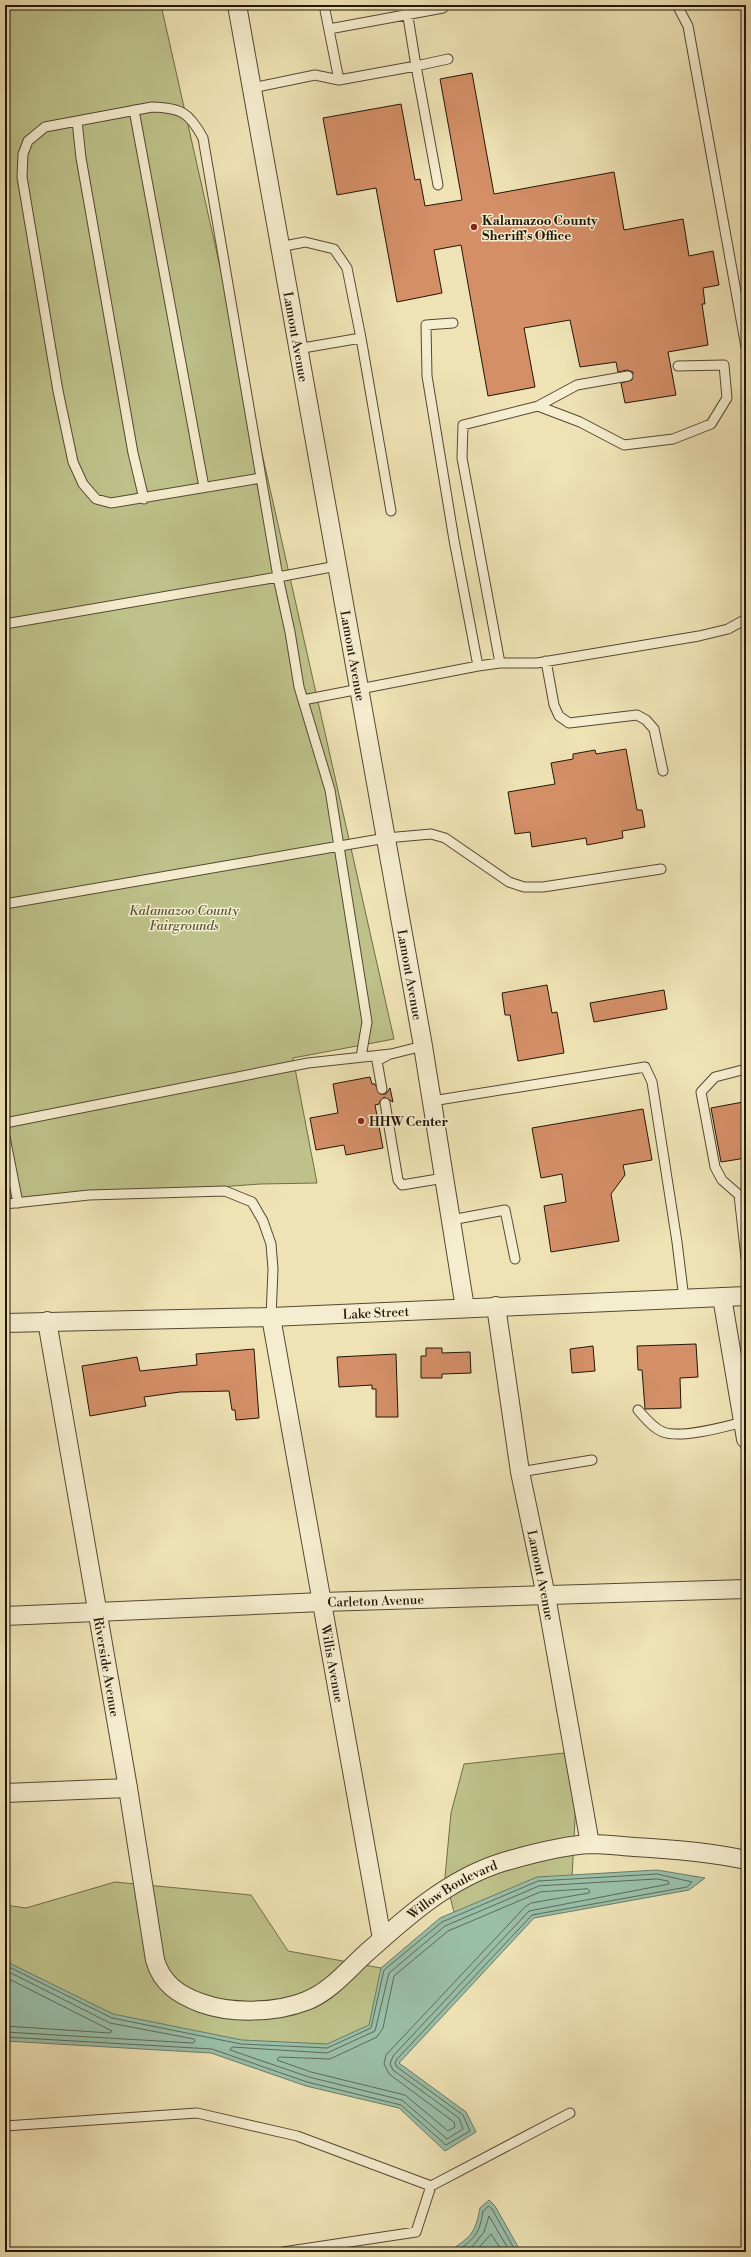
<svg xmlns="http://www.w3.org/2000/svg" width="751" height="2257" font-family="'Libre Bodoni',serif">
<rect width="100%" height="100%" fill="#efe3b5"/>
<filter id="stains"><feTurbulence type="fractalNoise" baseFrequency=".005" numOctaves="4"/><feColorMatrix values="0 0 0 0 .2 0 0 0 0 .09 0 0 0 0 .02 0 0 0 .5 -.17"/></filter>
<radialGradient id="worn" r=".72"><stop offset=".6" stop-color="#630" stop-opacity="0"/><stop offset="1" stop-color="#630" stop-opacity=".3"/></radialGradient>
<path fill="#bec28a" stroke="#706c49" d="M 5,5 L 161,5 L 394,1039 L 293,1058 L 317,1183 L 260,1184 L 5,1203 Z
M 564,1753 L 576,1800 L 572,1878 L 455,1916 L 445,1877 L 451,1813 L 464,1764 Z
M 115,1882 L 251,1895 L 288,1951 L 381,1968 L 402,2013 L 354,2062 L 236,2048 L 5,1986 L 5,1905 L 26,1908 Z"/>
<path fill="#9abfa9" stroke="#6a7b69" d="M 657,1870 L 705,1878 L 689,1890 L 534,1918 L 399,2063 L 466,2112 L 476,2132 L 445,2151 L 399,2108 L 306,2086 L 211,2053 L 5,2041 L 5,1961 L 113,2014 L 242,2040 L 327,2044 L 369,2025 L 381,1968 L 440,1918 L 537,1877 Z
M 489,2200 L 495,2206 L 521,2252 L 448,2252 C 470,2237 475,2235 480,2208 Z"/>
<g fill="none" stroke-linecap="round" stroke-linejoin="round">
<path stroke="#5e6a58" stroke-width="1" d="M 657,1879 L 668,1881 L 669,1884 L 529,1911 L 393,2056 L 390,2064 L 393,2070 L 459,2118 L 463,2129 L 447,2139 L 402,2100 L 309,2077 L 230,2050 L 232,2047 L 327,2053 L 375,2031 L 389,1973 L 445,1926 L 539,1886 Z
M 588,1889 L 590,1891 L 589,1893 L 531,1903 L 525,1907 L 386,2055 L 384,2064 L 389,2074 L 454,2122 L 455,2127 L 448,2131 L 405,2095 L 311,2072 L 277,2060 L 279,2057 L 330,2059 L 377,2037 L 383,2028 L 394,1976 L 448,1931 L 540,1892 Z
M 5,1965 L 112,2018 L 241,2044 L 327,2048 L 371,2028 L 384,1970 L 442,1922 L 538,1881 L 657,1874 L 692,1882 L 687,1887 L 532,1915 L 397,2059 L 395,2063 L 397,2067 L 463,2115 L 470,2131 L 446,2145 L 401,2105 L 307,2082 L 212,2049 L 5,2037
M 5,1970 L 110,2023 L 194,2039 L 195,2041 L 193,2043 L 5,2032
M 5,1977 L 112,2031 L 110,2033 L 5,2026
M 455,2252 C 474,2240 480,2233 483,2211 L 489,2206 L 492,2209 L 516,2252
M 464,2252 L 472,2247 L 484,2232 L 489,2216 L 510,2252
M 475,2252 L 491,2234 L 503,2252"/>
</g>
<path fill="#d48f67" stroke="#221608" d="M 472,73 L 494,194 L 614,172 L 624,230 L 683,219 L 689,256 L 713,251 L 719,285 L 703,288 L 705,304 L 702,304 L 708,345 L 668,352 L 676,395 L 625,403 L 621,383 L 632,380 L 633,372 L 627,370 L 618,372 L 616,362 L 580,367 L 570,320 L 524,328 L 535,387 L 488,396 L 461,245 L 434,250 L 442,293 L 397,302 L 376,188 L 337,195 L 323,118 L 401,104 L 415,180 L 420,179 L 425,206 L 462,200 L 440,79 Z
M 626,749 L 637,810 L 642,810 L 645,827 L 622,831 L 623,838 L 587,845 L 586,838 L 532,847 L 530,832 L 515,834 L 508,792 L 555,784 L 551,763 L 573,759 L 573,754 L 595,750 L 596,754 Z
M 547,985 L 552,1013 L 557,1012 L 564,1053 L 518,1061 L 510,1015 L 505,1015 L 502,993 Z
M 664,990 L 667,1009 L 594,1022 L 590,1003 Z
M 370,1077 L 372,1084 L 375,1084 L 380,1094 L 386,1094 L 390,1088 L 393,1102 L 384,1097 L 380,1101 L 379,1104 L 375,1105 L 383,1148 L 346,1155 L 344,1145 L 316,1150 L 310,1118 L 338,1113 L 333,1084 Z
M 743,1102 L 746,1117 L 746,1158 L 721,1162 L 711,1108 Z
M 643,1109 L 652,1160 L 623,1165 L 625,1175 L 611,1194 L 619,1241 L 551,1252 L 544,1206 L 566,1202 L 562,1174 L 541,1178 L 532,1128 Z
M 696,1344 L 698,1377 L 680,1378 L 681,1408 L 645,1409 L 642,1370 L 638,1370 L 637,1346 Z
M 593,1346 L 595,1371 L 572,1373 L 570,1349 Z
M 426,1348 L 442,1348 L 442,1353 L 470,1352 L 471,1373 L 442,1374 L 442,1378 L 421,1378 L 421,1356 L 426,1356 Z
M 254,1349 L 259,1418 L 236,1420 L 235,1410 L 232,1410 L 229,1391 L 180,1392 L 144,1397 L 146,1406 L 90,1416 L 82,1366 L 137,1357 L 140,1371 L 197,1365 L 196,1354 Z
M 396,1354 L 398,1417 L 376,1417 L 376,1389 L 372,1389 L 372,1385 L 339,1387 L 337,1357 Z"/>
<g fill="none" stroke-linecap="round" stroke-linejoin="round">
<g stroke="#554933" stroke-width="11">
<path id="service" d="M 324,5 L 339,80
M 677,5 L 688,26 L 746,347
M 329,29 L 443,8
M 252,88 L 315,75 L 339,80 L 416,66 L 406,5
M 134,110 L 204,487
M 77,121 L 81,158 L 133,453 L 144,499
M 438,185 L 416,66 L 448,59
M 279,247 L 305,242 L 334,249 L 347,268 L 361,338
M 297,349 L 361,338 L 391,511
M 628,376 L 577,385 L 538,406 L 580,422 L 624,445 L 673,439 L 711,424 L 727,398 L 724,365 L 678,366
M 337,566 L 278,577 L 290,632 L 299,687 L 330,790 L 367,1022 L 361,1057
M 5,624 L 278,577 L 203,138 C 189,112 181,108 152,107 L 45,127 L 28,141 L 23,154 L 22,177 L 58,391 L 73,462 L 83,484 L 96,499 L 111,503 L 261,478
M 546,661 L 554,705 L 559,716 L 569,723 L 637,715 L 646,720 L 654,729 L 663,771
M 500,663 L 537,663 L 699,636 L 728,629 L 746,619
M 478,666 L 500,663 L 462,458 L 463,425 L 538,406
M 303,700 L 478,666 L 454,540 L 427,376 L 426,325 L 453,323
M 5,904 L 386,838 L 431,834 L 445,838 L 509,882 L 524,887 L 543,887 L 661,869
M 746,1069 L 715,1077 L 701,1092 L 715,1167 L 722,1180 L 739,1195 L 746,1258
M 382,1089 L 377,1061 L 388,1055
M 432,1101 L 645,1067 L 652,1082 L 677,1242 L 684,1299
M 385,1103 L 398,1180 L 402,1185 L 444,1178
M 5,1123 L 308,1063 L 391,1054 L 423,1046
M 5,1137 L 18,1203
M 5,1204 L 89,1195 L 225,1191 L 252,1202 L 263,1221 L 271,1244 L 273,1269 L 271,1317
M 451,1220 L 505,1210 L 515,1259
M 638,1410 C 645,1418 653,1428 663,1432 C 681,1439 724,1427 743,1422
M 520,1472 L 592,1460
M 5,2126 L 197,2113 L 297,2136 L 431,2186 L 570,2113
M 283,2252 L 416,2232 L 431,2186"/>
</g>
<g stroke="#554933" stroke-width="20">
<g id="minor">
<path id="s1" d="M 237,5 L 423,1046 L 465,1308"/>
<path d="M 722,1297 L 746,1439"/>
<path id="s2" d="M 496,1306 L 520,1472 L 546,1596 L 590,1844"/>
<path id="s3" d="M 271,1317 L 382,1939"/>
<path id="s4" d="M 47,1321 L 128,1788 L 155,1960 C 162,1984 179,1995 201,2003 C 231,2014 276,2013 306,2001 C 328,1993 346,1972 363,1956 C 405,1918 448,1879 503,1862 C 527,1855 566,1845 591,1844 C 605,1844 620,1846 634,1847 C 672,1849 709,1852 746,1860"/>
<path id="s5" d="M 5,1323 L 271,1317 L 746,1296"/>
<path id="s6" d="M 5,1616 L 322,1602 L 746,1589"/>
<path d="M 5,1793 L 128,1788"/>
</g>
</g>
<use href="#service" stroke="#f5edcf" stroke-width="9"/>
<use href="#minor" stroke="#f5edcf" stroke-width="18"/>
</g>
<g fill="#8f2418" stroke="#f5edcf" stroke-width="1.5">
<circle cx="474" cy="227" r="4"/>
<circle cx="361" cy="1121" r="4"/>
</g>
<g text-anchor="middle" stroke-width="3" stroke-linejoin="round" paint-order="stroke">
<g font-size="13" font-weight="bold" fill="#221608" stroke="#f5edcf" text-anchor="start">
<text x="482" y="225">Kalamazoo County<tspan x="482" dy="15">Sheriff's Office</tspan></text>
<text x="369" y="1126">HHW Center</text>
</g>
<g font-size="13" fill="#221608" stroke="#f5edcf">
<text dy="5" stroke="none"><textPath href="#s1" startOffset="337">Lamont Avenue</textPath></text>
<text dy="5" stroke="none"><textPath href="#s1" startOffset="661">Lamont Avenue</textPath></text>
<text dy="5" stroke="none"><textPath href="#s1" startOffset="985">Lamont Avenue</textPath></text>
<text dy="5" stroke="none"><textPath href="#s5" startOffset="371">Lake Street</textPath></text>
<text dy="5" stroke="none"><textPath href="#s2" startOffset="273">Lamont Avenue</textPath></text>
<text dy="5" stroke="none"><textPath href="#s6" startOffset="371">Carleton Avenue</textPath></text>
<text dy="5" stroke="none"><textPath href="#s3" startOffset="352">Willis Avenue</textPath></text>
<text dy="5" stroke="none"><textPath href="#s4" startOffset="351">Riverside Avenue</textPath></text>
<text dy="5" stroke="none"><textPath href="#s4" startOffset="1006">Willow Boulevard</textPath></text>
</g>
<g font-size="13" font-style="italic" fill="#595236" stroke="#f5edcf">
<text x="184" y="915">Kalamazoo County<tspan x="184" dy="15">Fairgrounds</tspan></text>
</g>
</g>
<rect width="751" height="2257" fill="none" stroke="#efe3b5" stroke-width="20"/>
<rect x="6" y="6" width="739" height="2245" fill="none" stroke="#221608" stroke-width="2"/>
<rect x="10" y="10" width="731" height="2237" fill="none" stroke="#221608"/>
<rect width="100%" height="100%" filter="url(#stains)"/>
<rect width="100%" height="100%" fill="url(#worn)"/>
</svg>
